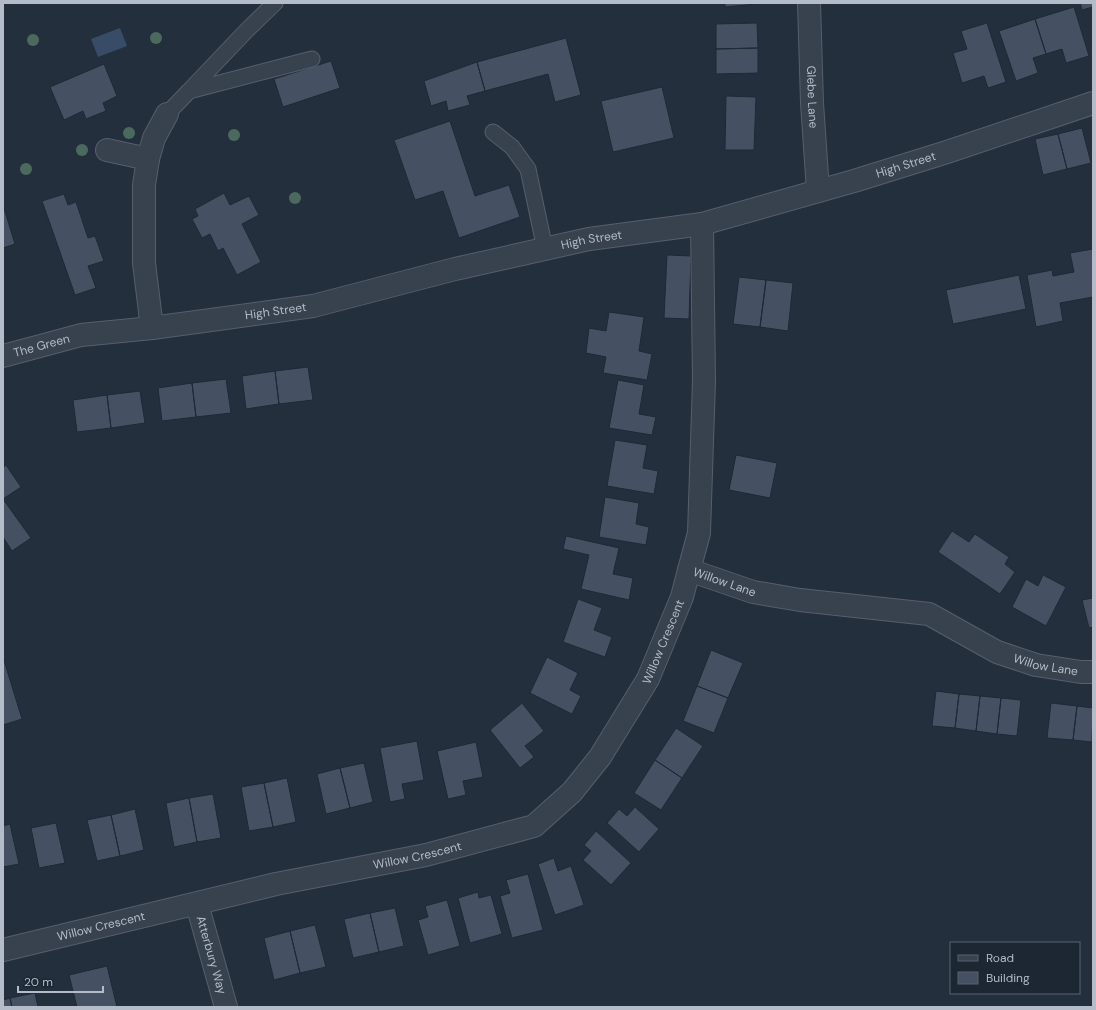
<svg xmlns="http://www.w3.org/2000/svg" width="1096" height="1010" font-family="'DM Sans',sans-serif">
<rect width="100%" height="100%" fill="#242f3e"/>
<path fill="#394c67" d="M 120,28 L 127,46 L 98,57 L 91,39 Z"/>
<path fill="#455162" stroke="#1f2835" d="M 725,3 L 756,3 L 756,4 L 725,7 Z
M 1080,3 L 1093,3 L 1093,7 L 1082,10 Z
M 1074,7 L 1089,56 L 1066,63 L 1062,49 L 1046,54 L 1035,19 Z
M 1035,19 L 1046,54 L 1033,58 L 1038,73 L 1016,81 L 999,31 Z
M 757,23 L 758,48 L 716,49 L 716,24 Z
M 987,23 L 1006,82 L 988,88 L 984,76 L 962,83 L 953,53 L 967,49 L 961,31 Z
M 566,38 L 581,95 L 555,102 L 548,74 L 485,91 L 477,62 Z
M 758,48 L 758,73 L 716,74 L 716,49 Z
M 331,61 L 340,88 L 283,107 L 274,79 Z
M 477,62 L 485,91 L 467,96 L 470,105 L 448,111 L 446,101 L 431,106 L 424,81 Z
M 104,64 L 117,96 L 103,103 L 106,111 L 86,119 L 83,111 L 64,120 L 50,87 Z
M 662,87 L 674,138 L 613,152 L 601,101 Z
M 726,96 L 756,97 L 754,150 L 725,150 Z
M 450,121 L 475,196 L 509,185 L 520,217 L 459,238 L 443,191 L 415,200 L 394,140 Z
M 1082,128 L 1091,163 L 1067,169 L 1058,134 Z
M 1058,134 L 1067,169 L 1043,175 L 1035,139 Z
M 224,193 L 230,205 L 249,196 L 259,215 L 242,224 L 261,262 L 237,275 L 223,248 L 218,251 L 210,234 L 202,238 L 192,219 L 198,216 L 195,209 Z
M 64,194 L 68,205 L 76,202 L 88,238 L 95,236 L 104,261 L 88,266 L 96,288 L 75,295 L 42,201 Z
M 3,205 L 15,244 L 3,248 Z
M 1093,249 L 1093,297 L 1060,303 L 1063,321 L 1036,327 L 1027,275 L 1052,270 L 1053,276 L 1074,272 L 1070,253 Z
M 667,255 L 691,256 L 689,319 L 664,318 Z
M 1019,275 L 1026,309 L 953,324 L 946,290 Z
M 739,277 L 766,280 L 760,327 L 733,324 Z
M 766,280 L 793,283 L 788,331 L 760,327 Z
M 609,312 L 644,317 L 639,351 L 652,354 L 647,380 L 603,373 L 606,357 L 586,353 L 589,328 L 606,331 Z
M 308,367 L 313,400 L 279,404 L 275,371 Z
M 275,371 L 279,404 L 246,409 L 242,376 Z
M 226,379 L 231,413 L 196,417 L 192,383 Z
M 618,380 L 644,385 L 639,414 L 656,417 L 652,435 L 609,428 Z
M 192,383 L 196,417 L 162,421 L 158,388 Z
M 140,391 L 145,423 L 111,428 L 107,395 Z
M 107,395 L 111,428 L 77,432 L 73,400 Z
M 615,440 L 647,445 L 643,468 L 658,471 L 654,494 L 607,486 Z
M 736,455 L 777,463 L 770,498 L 729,490 Z
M 6,465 L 21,487 L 3,499 L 31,538 L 12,551 L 3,537 L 3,468 Z
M 605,497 L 639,503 L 636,524 L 649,527 L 646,545 L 599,537 Z
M 952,531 L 969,542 L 975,534 L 1009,557 L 1005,564 L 1015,572 L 1000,594 L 938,552 Z
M 566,536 L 619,548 L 613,574 L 633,578 L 629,600 L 581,589 L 589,555 L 563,549 Z
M 1043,575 L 1066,587 L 1046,626 L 1012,607 L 1026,579 L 1038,586 Z
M 1093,598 L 1093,627 L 1089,628 L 1082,600 Z
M 578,599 L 602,608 L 594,630 L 612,637 L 605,657 L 563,642 Z
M 711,650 L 743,663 L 728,698 L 697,686 Z
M 3,657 L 22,719 L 3,725 Z
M 547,657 L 578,673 L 570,690 L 581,696 L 572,714 L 530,693 Z
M 697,686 L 728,698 L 714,733 L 683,721 Z
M 936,691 L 959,694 L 955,728 L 932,726 Z
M 959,694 L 980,696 L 976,731 L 955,728 Z
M 980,696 L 1001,698 L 997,734 L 976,731 Z
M 1001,698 L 1021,700 L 1017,736 L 997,734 Z
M 522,703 L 544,731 L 525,746 L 534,757 L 520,768 L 490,730 Z
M 1051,703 L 1077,706 L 1073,740 L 1047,738 Z
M 1077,706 L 1093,708 L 1092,742 L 1073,740 Z
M 676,728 L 703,746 L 682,778 L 655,760 Z
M 417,741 L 424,780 L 402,784 L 405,799 L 390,802 L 380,748 Z
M 476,742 L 483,777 L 463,781 L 466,795 L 448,799 L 437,751 Z
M 655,760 L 682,778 L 661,810 L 634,793 Z
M 364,763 L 373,802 L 350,808 L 340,768 Z
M 340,768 L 350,808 L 326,814 L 317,774 Z
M 287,778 L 296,822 L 273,827 L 264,783 Z
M 264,783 L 273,827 L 249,831 L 241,787 Z
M 213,794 L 221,838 L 197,842 L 189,798 Z
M 189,798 L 197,842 L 174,847 L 166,803 Z
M 635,807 L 659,829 L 639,852 L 607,823 L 619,809 L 627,816 Z
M 135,809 L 144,850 L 120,856 L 111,815 Z
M 111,815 L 120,856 L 97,861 L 87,820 Z
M 56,823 L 65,863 L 39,868 L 31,828 Z
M 10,824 L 19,864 L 3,867 L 3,826 Z
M 596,831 L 631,863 L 611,885 L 583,860 L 591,851 L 584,845 Z
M 554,858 L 558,871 L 571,866 L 584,905 L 555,915 L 538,864 Z
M 528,874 L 543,930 L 512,938 L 500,896 L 510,893 L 506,880 Z
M 478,892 L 479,898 L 491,895 L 502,934 L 470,943 L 458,898 Z
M 447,900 L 460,946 L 428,955 L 418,920 L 428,917 L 425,906 Z
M 395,908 L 404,946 L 379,952 L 370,913 Z
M 370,913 L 379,952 L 353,958 L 344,919 Z
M 315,925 L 326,967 L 300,973 L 290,931 Z
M 290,931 L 300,973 L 274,980 L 264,938 Z
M 107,966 L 117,1007 L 77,1007 L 69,975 Z
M 35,993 L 38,1007 L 12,1007 L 10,998 Z
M 10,998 L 12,1007 L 3,1007 L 3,1000 Z"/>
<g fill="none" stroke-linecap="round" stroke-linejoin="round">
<g stroke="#565f6c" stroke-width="17">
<path id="service" d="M 189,91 L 247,30 L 275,3
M 167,114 L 189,91 L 312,59
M 493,132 L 512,147 L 528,169 L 545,249"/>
</g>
<g stroke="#565f6c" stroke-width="24">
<g id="minor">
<path id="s1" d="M 809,3 L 812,103 L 818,191"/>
<path d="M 107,150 L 148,159"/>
<path id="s2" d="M 702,224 L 704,381 L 699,533 L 689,570 L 753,592 L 800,600 L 929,614 L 997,652 L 1036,665 L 1081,672 L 1093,672"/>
<path d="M 152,328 L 144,263 L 144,185 L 148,159 L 154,138 L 167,114"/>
<path id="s3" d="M 197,904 L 226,1007"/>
<path id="s4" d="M 3,950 L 276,884 L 426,855 L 534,826 L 572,792 L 600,757 L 648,679 L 682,597 L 689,570"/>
</g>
</g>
<g stroke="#565f6c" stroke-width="24">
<g id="tertiary">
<path id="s5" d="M 3,356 L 81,335 L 152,328 L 313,306 L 455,269 L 589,239 L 702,224 L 854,181 L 947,152 L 1093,103"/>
</g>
</g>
<use href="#service" stroke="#38414e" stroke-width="15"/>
<use href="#minor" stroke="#38414e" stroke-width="22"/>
<use href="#tertiary" stroke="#38414e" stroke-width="22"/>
</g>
<g fill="#4b6a5d">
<circle cx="156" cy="38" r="6"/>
<circle cx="33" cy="40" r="6"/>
<circle cx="129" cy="133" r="6"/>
<circle cx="234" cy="135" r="6"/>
<circle cx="82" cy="150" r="6"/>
<circle cx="26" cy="169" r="6"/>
<circle cx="295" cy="198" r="6"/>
</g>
<g text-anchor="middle" stroke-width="3.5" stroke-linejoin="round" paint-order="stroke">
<g font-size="12" fill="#b4bcc9" stroke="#1d2633">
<text dy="4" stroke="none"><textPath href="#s1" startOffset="94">Glebe Lane</textPath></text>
<text dy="4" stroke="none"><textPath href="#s5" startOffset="925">High Street</textPath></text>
<text dy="4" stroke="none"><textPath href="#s5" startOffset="601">High Street</textPath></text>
<text dy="4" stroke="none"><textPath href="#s5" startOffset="277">High Street</textPath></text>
<text dy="4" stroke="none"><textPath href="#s5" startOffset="40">The Green</textPath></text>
<text dy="4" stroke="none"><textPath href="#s2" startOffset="385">Willow Lane</textPath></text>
<text dy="4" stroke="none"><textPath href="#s4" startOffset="773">Willow Crescent</textPath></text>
<text dy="4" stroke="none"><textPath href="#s2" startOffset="721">Willow Lane</textPath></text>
<text dy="4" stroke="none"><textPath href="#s4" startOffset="425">Willow Crescent</textPath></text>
<text dy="4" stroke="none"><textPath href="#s4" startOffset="101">Willow Crescent</textPath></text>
<text dy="4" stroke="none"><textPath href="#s3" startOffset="53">Atterbury Way</textPath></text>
</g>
</g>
<rect width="1096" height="1010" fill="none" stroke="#b4bcc9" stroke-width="8"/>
<rect x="950" y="942" width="130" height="52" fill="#1d2633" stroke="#59626f"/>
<rect x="958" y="955" width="20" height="6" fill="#38414e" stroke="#59626f"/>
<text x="986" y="962" font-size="12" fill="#b4bcc9">Road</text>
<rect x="958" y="972" width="20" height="12" fill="#455162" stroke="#59626f"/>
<text x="986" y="982" font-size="12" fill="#b4bcc9">Building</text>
<path d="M18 986v6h85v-6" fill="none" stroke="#b4bcc9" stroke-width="2"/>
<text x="24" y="986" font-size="12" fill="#b4bcc9" stroke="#1d2633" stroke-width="3" paint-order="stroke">20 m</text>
</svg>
